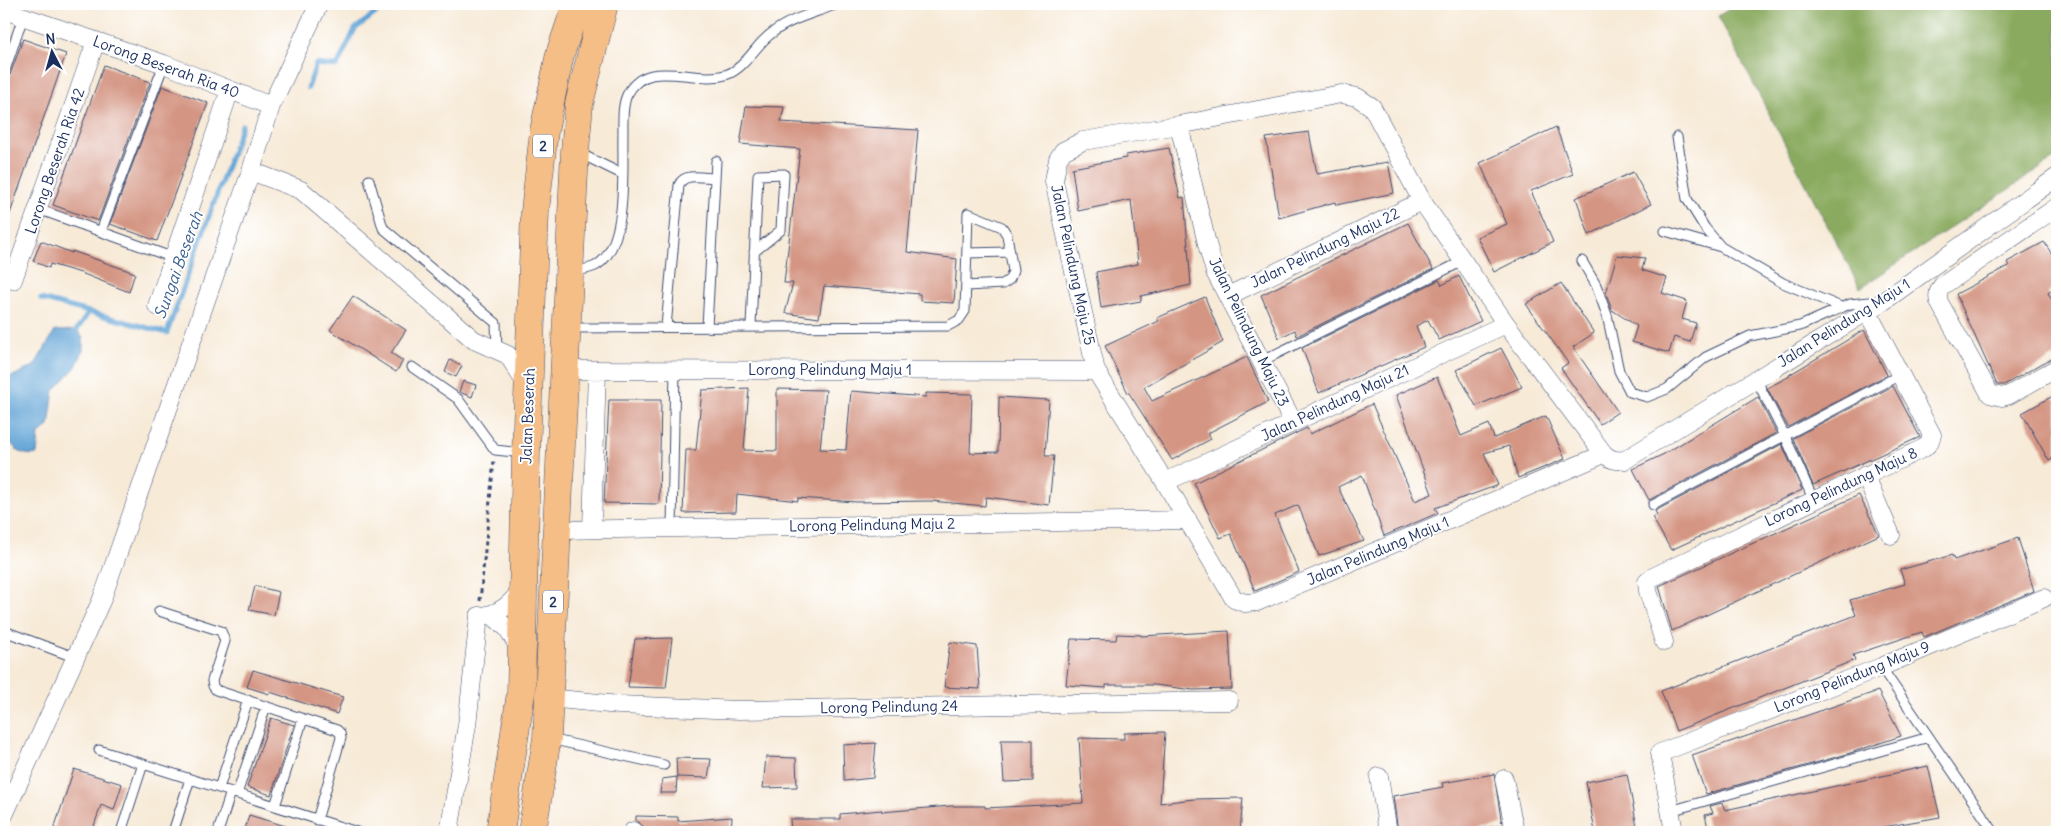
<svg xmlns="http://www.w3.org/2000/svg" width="2061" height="836" font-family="Delius,sans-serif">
<rect width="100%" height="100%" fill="#fff"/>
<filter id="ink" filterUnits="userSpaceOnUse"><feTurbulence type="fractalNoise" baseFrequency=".02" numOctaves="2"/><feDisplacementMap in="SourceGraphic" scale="10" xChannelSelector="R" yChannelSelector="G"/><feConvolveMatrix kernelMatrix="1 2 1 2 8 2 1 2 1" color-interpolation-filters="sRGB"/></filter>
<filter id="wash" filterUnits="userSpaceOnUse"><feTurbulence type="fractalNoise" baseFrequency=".0096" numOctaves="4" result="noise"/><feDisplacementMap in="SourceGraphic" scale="20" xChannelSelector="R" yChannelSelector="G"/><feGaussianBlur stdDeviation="1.12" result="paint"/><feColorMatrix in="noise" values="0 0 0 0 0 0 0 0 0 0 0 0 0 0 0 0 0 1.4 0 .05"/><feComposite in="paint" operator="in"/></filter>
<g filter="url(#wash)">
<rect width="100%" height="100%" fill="#f7ead7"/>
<path fill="#8aaa5e" stroke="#526c5e" d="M 1738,4 L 2057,4 L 2057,157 L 1860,288 L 1718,16 Z"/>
<path fill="#62a4d6" stroke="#3e6a9a" d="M 77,330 L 83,338 L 83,351 L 76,367 L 54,390 L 49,426 L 39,434 L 37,454 C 0,461 4,408 4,378 L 13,376 L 34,366 L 55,331 Z"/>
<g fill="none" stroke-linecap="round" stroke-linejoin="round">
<path stroke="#62a4d6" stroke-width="5" d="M 308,88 L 316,64 L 337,66 L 355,29 L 381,9 L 391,4
M 41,299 L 167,333 L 242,125
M 74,334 L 89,312"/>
</g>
<g id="blocks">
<path fill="#d49583" d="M 23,39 L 66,54 L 6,225 L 4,225 L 4,79 L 10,75 Z
M 104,65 L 150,82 L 98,221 L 53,205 Z
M 162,86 L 208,103 L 157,241 L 110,224 Z
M 746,106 L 784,107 L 781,122 L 918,130 L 907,252 L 957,259 L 954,303 L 920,301 L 920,294 L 824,286 L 819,318 L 785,313 L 793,283 L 784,283 L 800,149 L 740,144 Z
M 1556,127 L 1573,174 L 1531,191 L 1553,242 L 1494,272 L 1477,237 L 1507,224 L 1480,163 Z
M 1309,132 L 1317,174 L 1388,162 L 1394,193 L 1336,205 L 1335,202 L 1279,218 L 1266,138 Z
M 1169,148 L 1180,198 L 1184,197 L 1191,285 L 1141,296 L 1141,301 L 1101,308 L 1096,272 L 1138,264 L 1131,200 L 1078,211 L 1072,168 L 1126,158 L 1126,155 Z
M 1633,172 L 1651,204 L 1589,235 L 1576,198 Z
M 1408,223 L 1433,269 L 1297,336 L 1295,330 L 1279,338 L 1261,295 Z
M 41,241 L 72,253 L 72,251 L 135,273 L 129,292 L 81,273 L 50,264 L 49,268 L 33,261 Z
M 2044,242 L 2057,262 L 2057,286 L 2048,293 L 2057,308 L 2057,355 L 2004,385 L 1997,385 L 1956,294 L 2009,266 L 2007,262 Z
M 1617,255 L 1645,258 L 1642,270 L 1667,278 L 1662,293 L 1687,301 L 1682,319 L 1696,323 L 1690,342 L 1674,337 L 1669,353 L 1632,342 L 1637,326 L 1612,310 L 1606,293 Z
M 1459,276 L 1481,321 L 1439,340 L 1428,320 L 1416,326 L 1424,347 L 1319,393 L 1302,348 L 1439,280 L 1442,285 Z
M 1561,283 L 1594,333 L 1573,347 L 1618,412 L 1600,424 L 1561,368 L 1568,363 L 1526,304 Z
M 353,296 L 406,330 L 391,353 L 403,361 L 396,372 L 330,330 Z
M 1205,297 L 1223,342 L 1144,387 L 1152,401 L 1247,357 L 1268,402 L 1208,433 L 1211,439 L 1172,460 L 1129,393 L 1128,393 L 1105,346 L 1159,321 L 1157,318 Z
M 1864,330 L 1887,375 L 1788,427 L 1767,388 L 1790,376 L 1789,375 Z
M 1501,348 L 1522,387 L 1476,406 L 1456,370 Z
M 450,360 L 462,366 L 456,377 L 445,372 Z
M 1437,377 L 1461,436 L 1489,424 L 1494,438 L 1546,416 L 1565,459 L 1518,478 L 1509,446 L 1484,453 L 1498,485 L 1435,508 L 1438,513 L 1384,536 L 1362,475 L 1338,487 L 1364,541 L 1319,556 L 1298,505 L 1275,515 L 1299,572 L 1255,591 L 1231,534 L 1220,538 L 1194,483 L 1307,428 L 1310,434 L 1372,404 L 1415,501 L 1432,494 L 1396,395 Z
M 463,381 L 476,385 L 472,397 L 459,392 Z
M 1893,386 L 1920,437 L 1813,485 L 1793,438 Z
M 749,388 L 744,450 L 777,451 L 777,389 L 826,390 L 820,449 L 846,450 L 851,391 L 926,397 L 926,393 L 972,394 L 970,453 L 998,452 L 999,397 L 1049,400 L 1045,456 L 1054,456 L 1049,505 L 986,497 L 985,506 L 930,501 L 856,502 L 798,498 L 798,501 L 737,494 L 736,512 L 683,513 L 686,450 L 696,450 L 702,390 Z
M 2053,396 L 2057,402 L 2057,456 L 2049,461 L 2022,413 Z
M 1758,397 L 1776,433 L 1649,500 L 1633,469 L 1664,454 Z
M 609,400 L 661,400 L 659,504 L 604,503 Z
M 1782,444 L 1802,490 L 1671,550 L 1652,517 L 1657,515 L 1655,511 Z
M 1859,495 L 1879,535 L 1672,631 L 1659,586 Z
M 2018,538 L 2034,591 L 1924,637 L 1922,632 L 1853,655 L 1855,660 L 1676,731 L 1661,691 L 1856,615 L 1850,600 L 1905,584 L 1900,570 L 1952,555 L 1954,560 Z
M 255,586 L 279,592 L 274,615 L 249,610 Z
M 1229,631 L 1232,689 L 1193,690 L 1155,685 L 1106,685 L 1106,688 L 1066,685 L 1071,639 L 1116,640 L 1117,634 L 1141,635 L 1141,636 Z
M 672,638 L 666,688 L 628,687 L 635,639 Z
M 950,642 L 977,646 L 980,689 L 944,687 Z
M 253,670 L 343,697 L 337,714 L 270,692 L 269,694 L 247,687 Z
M 1878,691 L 1901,736 L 1847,754 L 1706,794 L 1692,755 Z
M 271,718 L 294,725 L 271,795 L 247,787 Z
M 1165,732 L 1160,803 L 1194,799 L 1243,798 L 1240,832 L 791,832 L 790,819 L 840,819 L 840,814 L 882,810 L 882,812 L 950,806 L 985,806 L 985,808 L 1083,803 L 1079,738 L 1124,739 L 1124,733 Z
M 1001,740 L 1033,740 L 1033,781 L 1004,782 Z
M 876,743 L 873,778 L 844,781 L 843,745 Z
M 766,757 L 796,758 L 797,787 L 763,788 Z
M 676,758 L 711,759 L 708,778 L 677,777 Z
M 1928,766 L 1940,817 L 1855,832 L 1709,832 L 1705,815 L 1713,813 L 1710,806 L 1722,803 L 1725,810 Z
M 74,769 L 122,784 L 114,810 L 101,805 L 92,832 L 53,832 Z
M 1494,774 L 1502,825 L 1462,832 L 1398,832 L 1393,796 L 1443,787 L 1442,783 Z
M 1627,774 L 1638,832 L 1595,832 L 1586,782 Z
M 677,777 L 676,793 L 660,793 L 662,779 Z
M 249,815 L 295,829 L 295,832 L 244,832 Z
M 636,816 L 678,817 L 678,821 L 732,817 L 731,832 L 644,832 L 642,825 L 636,821 Z"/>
</g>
</g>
<g filter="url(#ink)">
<use href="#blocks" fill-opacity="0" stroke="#3c4b70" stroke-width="1"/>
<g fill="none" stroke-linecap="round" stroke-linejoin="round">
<g stroke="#3c4b70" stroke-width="11">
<path id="service" d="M 4,73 L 23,17
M 1677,137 L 1687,199 L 1705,228 L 1721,247 L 1783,283 L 1841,307
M 579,153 L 622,174
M 369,180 L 383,228 L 496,323 L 497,350
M 38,209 L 174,258
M 101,231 L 164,64
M 1665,231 L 1721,247
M 967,253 L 1009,252
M 1582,261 L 1596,285 L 1607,315 L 1619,371 L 1630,392 L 1647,397 L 1667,389 L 1706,357 L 1750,336 L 1800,326 L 1850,304 L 1879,301
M 572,272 C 580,270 591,269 597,265 C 629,245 622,167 623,132 C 623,120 622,106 627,95 C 647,55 695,86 728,74 C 746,67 756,44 772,33 C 791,18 816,13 837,4
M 751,326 L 758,175 L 784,174 L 781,230 L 754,252
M 666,327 L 679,185 C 684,172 704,178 715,178
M 707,327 L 716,161
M 569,328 L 948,326 L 959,320 L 965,311 L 968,213 L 1002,227 L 1007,235 L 1013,271 L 1010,279 L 1003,284 L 966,286
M 1262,361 L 1463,261
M 412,367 L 458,399 L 495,450 L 523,453
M 1756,379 L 1785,436 L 1813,499
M 1653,505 L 1900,375
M 672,528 L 675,369
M 159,611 L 221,631 L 225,641 L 212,681 L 213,686 L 216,690 L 337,730 L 340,733 L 341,738 L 317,820
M 4,631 L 74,657
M 1881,667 L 1994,832
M 550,739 L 664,765
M 99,750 L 357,832
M 219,788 L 248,700
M 237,794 L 266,706
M 275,806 L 303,719
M 1670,811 L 1929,737
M 121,832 L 143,764
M 173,832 L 190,779
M 218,832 L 231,792"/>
</g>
<g stroke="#3c4b70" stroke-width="19">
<path id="minor" d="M 4,10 L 164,64 L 271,106
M 1179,125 L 1207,244 L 1215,272 L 1293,422
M 251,171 L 301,190 L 474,340 L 508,355 L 526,384
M 2057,207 L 1942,286 C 1938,291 1937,295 1939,302 L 1990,394 L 2002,397 L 2009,395 L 2057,368
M 13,280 L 96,41
M 1228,296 L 1422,201
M 157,306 L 230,90
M 564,370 L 1096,371
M 1604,454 L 1257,602 L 1245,603 L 1234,599 L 1165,482 L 1096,371 L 1054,181 L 1058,159 L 1063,151 L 1083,141 L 1179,125 L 1341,94 L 1357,97 L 1372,107 L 1422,201 L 1506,324 L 1604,454 C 1611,460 1616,461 1625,460 L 1884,301 L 2057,177
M 1865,475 L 1891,535
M 1165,482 L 1506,324
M 592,529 L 597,370
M 556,530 L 1188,520
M 492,615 L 508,629 L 520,650
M 1664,642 L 1648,591 L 1647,582 L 1653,577 L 1924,448 L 1929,443 L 1932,435 L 1867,311
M 549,698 L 619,705 L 739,710 L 1229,701
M 1379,777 L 1388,832
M 1504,779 L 1515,832
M 4,815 L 102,599 L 251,171 L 271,106 L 319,4
M 633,831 L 633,832
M 449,832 L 467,725 L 479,616 C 499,615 512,604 523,587
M 1674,832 L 1660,753 L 1881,667 L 2044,598"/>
</g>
<g stroke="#3c4b70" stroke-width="29">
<path id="trunk" d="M 500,832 L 521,693 L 526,453 L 535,211 L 544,131 L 560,54 L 577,4
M 532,832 L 547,738 L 575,151 L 579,104 L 604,4"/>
</g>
<path stroke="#3c4b70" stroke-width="3" stroke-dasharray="4 4" stroke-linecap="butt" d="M 480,601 L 494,460"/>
<use href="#service" stroke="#fff" stroke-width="9"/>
<use href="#minor" stroke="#fff" stroke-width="18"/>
<use href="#trunk" stroke="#f6be87" stroke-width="28"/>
</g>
</g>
<g text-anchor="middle" stroke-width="4" stroke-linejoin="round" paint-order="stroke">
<g fill="#fff" stroke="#5f6d8e" stroke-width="1">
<rect x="533" y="134.5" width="20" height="23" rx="4"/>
<rect x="543" y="590.5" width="20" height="23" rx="4"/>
</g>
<g font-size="14" font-weight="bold" fill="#1b2f5e">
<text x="543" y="151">2</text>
<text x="553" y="607">2</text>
</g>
<g font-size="15" fill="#1b2f5e" stroke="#fff">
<text transform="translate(166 67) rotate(20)" y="5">Lorong Beserah Ria 40</text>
<text transform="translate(55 161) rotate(-71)" y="5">Lorong Beserah Ria 42</text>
<text transform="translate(1325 248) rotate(-26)" y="5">Jalan Pelindung Maju 22</text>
<text transform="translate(1073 265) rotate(78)" y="5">Jalan Pelindung Maju 25</text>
<text transform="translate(1844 323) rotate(-32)" y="5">Jalan Pelindung Maju 1</text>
<text transform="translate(1249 332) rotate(64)" y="5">Jalan Pelindung Maju 23</text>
<text x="830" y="375">Lorong Pelindung Maju 1</text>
<text transform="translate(1335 403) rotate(-25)" y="5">Jalan Pelindung Maju 21</text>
<text transform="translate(528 416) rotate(-88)" y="5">Jalan Beserah</text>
<text transform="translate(1841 487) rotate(-25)" y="5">Lorong Pelindung Maju 8</text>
<text transform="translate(872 525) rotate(-1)" y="5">Lorong Pelindung Maju 2</text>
<text transform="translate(1378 551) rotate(-23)" y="5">Jalan Pelindung Maju 1</text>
<text transform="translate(1852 677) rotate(-22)" y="5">Lorong Pelindung Maju 9</text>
<text transform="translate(889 707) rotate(-1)" y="5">Lorong Pelindung 24</text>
</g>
<g font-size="16" font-style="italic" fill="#375e8e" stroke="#fff">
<text transform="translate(178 265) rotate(-70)" y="6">Sungai Beserah</text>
</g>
</g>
<rect width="2061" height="836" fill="none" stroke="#fff" stroke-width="20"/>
<g transform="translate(52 52) rotate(354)" stroke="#ffffff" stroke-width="4" paint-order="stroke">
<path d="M0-4L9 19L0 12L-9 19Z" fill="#1b2f5e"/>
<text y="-8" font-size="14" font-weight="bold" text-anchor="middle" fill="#1b2f5e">N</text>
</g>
</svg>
